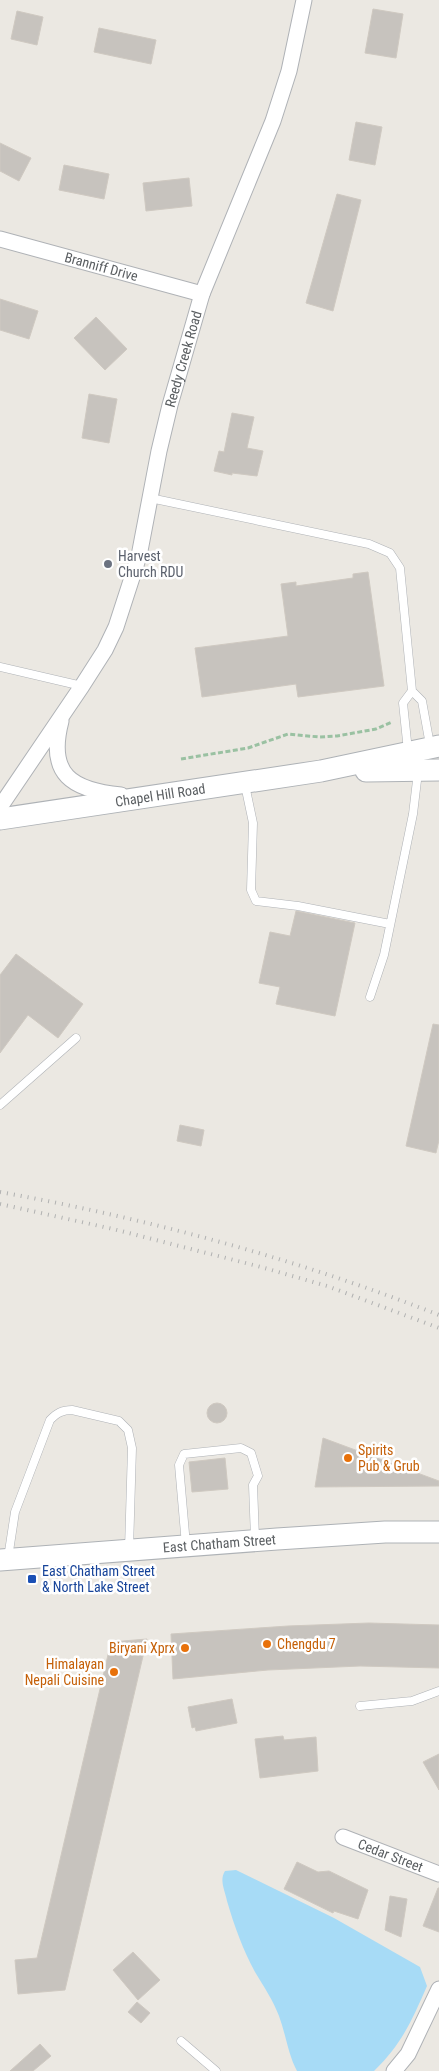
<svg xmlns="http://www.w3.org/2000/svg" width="439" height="2071" font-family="'Roboto Condensed',sans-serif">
<rect width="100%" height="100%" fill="#ebe8e2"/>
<path fill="#a7dbf6" d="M 236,1870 L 334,1918 L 420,1967 L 427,1986 C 412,2020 402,2044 374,2071 L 297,2071 C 288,2054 286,2035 279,2016 C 273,2000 264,1987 255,1972 C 243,1950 234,1925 227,1901 C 225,1891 219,1880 225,1871 Z"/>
<path fill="#c7c3be" stroke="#cfc9c1" d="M 373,9 L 403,14 L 396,58 L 365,53 Z
M 17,11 L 43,17 L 37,45 L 11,39 Z
M 99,28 L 156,40 L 151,64 L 94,52 Z
M 356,122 L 382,127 L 375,165 L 349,160 Z
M 0,143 L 31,158 L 19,181 L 0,171 Z
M 64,165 L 109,174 L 104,199 L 59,190 Z
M 189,178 L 192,206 L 146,211 L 143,183 Z
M 337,194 L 361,200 L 333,311 L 306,303 Z
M 0,299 L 38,311 L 29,339 L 0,330 Z
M 96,317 L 127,349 L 105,370 L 74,338 Z
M 89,394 L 117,399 L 109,443 L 82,438 Z
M 232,413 L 254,417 L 247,448 L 263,451 L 257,476 L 232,473 L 232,475 L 214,471 L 219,451 L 224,452 Z
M 368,572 L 384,686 L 298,697 L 296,684 L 202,697 L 195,648 L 288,636 L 281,584 L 296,582 L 296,586 L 353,578 L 353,574 Z
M 296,911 L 355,923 L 335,1016 L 276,1004 L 280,987 L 259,983 L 270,932 L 290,936 Z
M 16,954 L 83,1004 L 58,1038 L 28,1015 L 0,1053 L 0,975 Z
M 433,1024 L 439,1025 L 439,1140 L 436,1153 L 406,1146 Z
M 180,1125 L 204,1130 L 201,1146 L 177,1141 Z
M207 1413a10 10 0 1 1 20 0a10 10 0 1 1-20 0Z
M 323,1438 L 439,1481 L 439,1486 L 315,1487 Z
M 225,1458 L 228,1489 L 192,1492 L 189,1462 Z
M 369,1623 L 439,1625 L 439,1668 L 360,1666 L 268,1670 L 173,1679 L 171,1634 L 288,1626 Z
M 147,1639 L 65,1990 L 18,1994 L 15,1960 L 37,1958 L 111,1642 Z
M 232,1699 L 237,1723 L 196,1731 L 195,1727 L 192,1728 L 188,1707 Z
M 283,1736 L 284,1740 L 316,1737 L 318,1771 L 260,1778 L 255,1739 Z
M 439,1754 L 439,1790 L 423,1762 Z
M 297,1862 L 318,1872 L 329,1871 L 368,1890 L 358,1919 L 334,1911 L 333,1913 L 284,1889 Z
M 438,1888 L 439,1888 L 439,1932 L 423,1926 Z
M 390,1896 L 407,1899 L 401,1937 L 385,1930 Z
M 133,1952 L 160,1980 L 138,2000 L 113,1970 Z
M 137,2002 L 150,2013 L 141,2023 L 128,2012 Z
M 40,2044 L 51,2056 L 33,2071 L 10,2071 Z"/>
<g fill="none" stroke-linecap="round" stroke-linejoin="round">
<g stroke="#afb2b6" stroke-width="9">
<path id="lane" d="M 150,498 L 369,544 L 390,553 L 400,568 L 412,691 L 422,701 L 430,745
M 0,667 L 82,686
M 408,751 L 403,703 L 412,691
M 245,785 L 253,823 L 251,890 L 256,901 L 298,906 L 390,924
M 370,997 L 384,955 L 413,814 L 418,772
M 0,1105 L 76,1038
M 186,1545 L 179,1465 L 184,1454 L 241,1448 L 251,1453 L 258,1476 L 253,1485 L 255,1538
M 8,1558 L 15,1512 L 50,1420 C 57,1413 62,1410 72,1410 L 119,1421 L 128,1430 L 132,1448 L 129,1549
M 360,1706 L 412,1701 L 439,1691
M 181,2041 L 216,2071"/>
</g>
<g stroke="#afb2b6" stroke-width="17">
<g id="street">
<path id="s1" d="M 0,239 L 202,294"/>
<path d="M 61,721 C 47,775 72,790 121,795"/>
<path id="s2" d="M 0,807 L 82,686 L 105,650 L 116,627 L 139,556 L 159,451 L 170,405 L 202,294 L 273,121 L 289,71 L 304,0"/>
<path id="s3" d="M 343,1837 L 439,1874"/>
<path d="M 394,2071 L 408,2054 L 439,1989"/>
</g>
</g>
<g stroke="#aeb2b6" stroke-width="23">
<g id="secondary">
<path d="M 366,771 L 439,770"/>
<path id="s4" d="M 0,819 L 321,771 L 439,746"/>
<path id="s5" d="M 0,1560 L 277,1539 L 385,1532 L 439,1532"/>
</g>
</g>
<path stroke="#9ac1a2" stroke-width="3" stroke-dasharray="5 2.5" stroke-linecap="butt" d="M 181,759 L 248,748 L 288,734 L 319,737 L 337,736 L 376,729 L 392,722"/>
<use href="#lane" stroke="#fff" stroke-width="8"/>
<use href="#street" stroke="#fff" stroke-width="15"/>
<use href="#secondary" stroke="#fff" stroke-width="21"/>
<path stroke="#b0b1b1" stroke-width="4" stroke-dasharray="1 6" stroke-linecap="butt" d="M 0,1192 C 150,1219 297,1259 439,1315
M 0,1204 L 113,1229 L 261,1267 L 327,1286 L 439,1328"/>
</g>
<circle fill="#6b7280" stroke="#fff" stroke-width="2" cx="108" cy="564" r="5"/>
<g fill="#e8710a" stroke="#fff" stroke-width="2">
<circle cx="348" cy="1458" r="5"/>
<circle cx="267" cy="1644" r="5"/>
<circle cx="185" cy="1648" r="5"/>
<circle cx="114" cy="1672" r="5"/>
</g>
<rect fill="#1a4fb4" stroke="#fff" stroke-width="2" x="27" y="1574" width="10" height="10" rx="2.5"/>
<g text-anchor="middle" stroke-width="5" stroke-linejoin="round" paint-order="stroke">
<g font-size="14" fill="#5a5e61" stroke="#fff">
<text dy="5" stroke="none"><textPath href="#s1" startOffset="105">Branniff Drive</textPath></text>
<text dy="5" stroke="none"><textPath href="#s2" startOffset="491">Reedy Creek Road</textPath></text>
<text dy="5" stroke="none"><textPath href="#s4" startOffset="162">Chapel Hill Road</textPath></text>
<text dy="5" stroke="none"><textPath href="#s5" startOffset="220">East Chatham Street</textPath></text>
<text dy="5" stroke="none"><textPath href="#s3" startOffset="51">Cedar Street</textPath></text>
</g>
<g font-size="14" fill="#5b616d" stroke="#fff" text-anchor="start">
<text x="118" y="561">Harvest<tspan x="118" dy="16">Church RDU</tspan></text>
</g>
<g font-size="14" fill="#c56008" stroke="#fff" text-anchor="start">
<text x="358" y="1455">Spirits<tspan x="358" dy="16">Pub &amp; Grub</tspan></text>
<text x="277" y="1649">Chengdu 7</text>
<text x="175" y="1653" text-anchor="end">Biryani Xprx</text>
<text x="104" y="1669" text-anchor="end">Himalayan<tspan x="104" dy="16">Nepali Cuisine</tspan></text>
</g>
<g font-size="14" fill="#164399" stroke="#fff" text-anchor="start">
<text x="42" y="1576">East Chatham Street<tspan x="42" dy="16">&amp; North Lake Street</tspan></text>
</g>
</g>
</svg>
